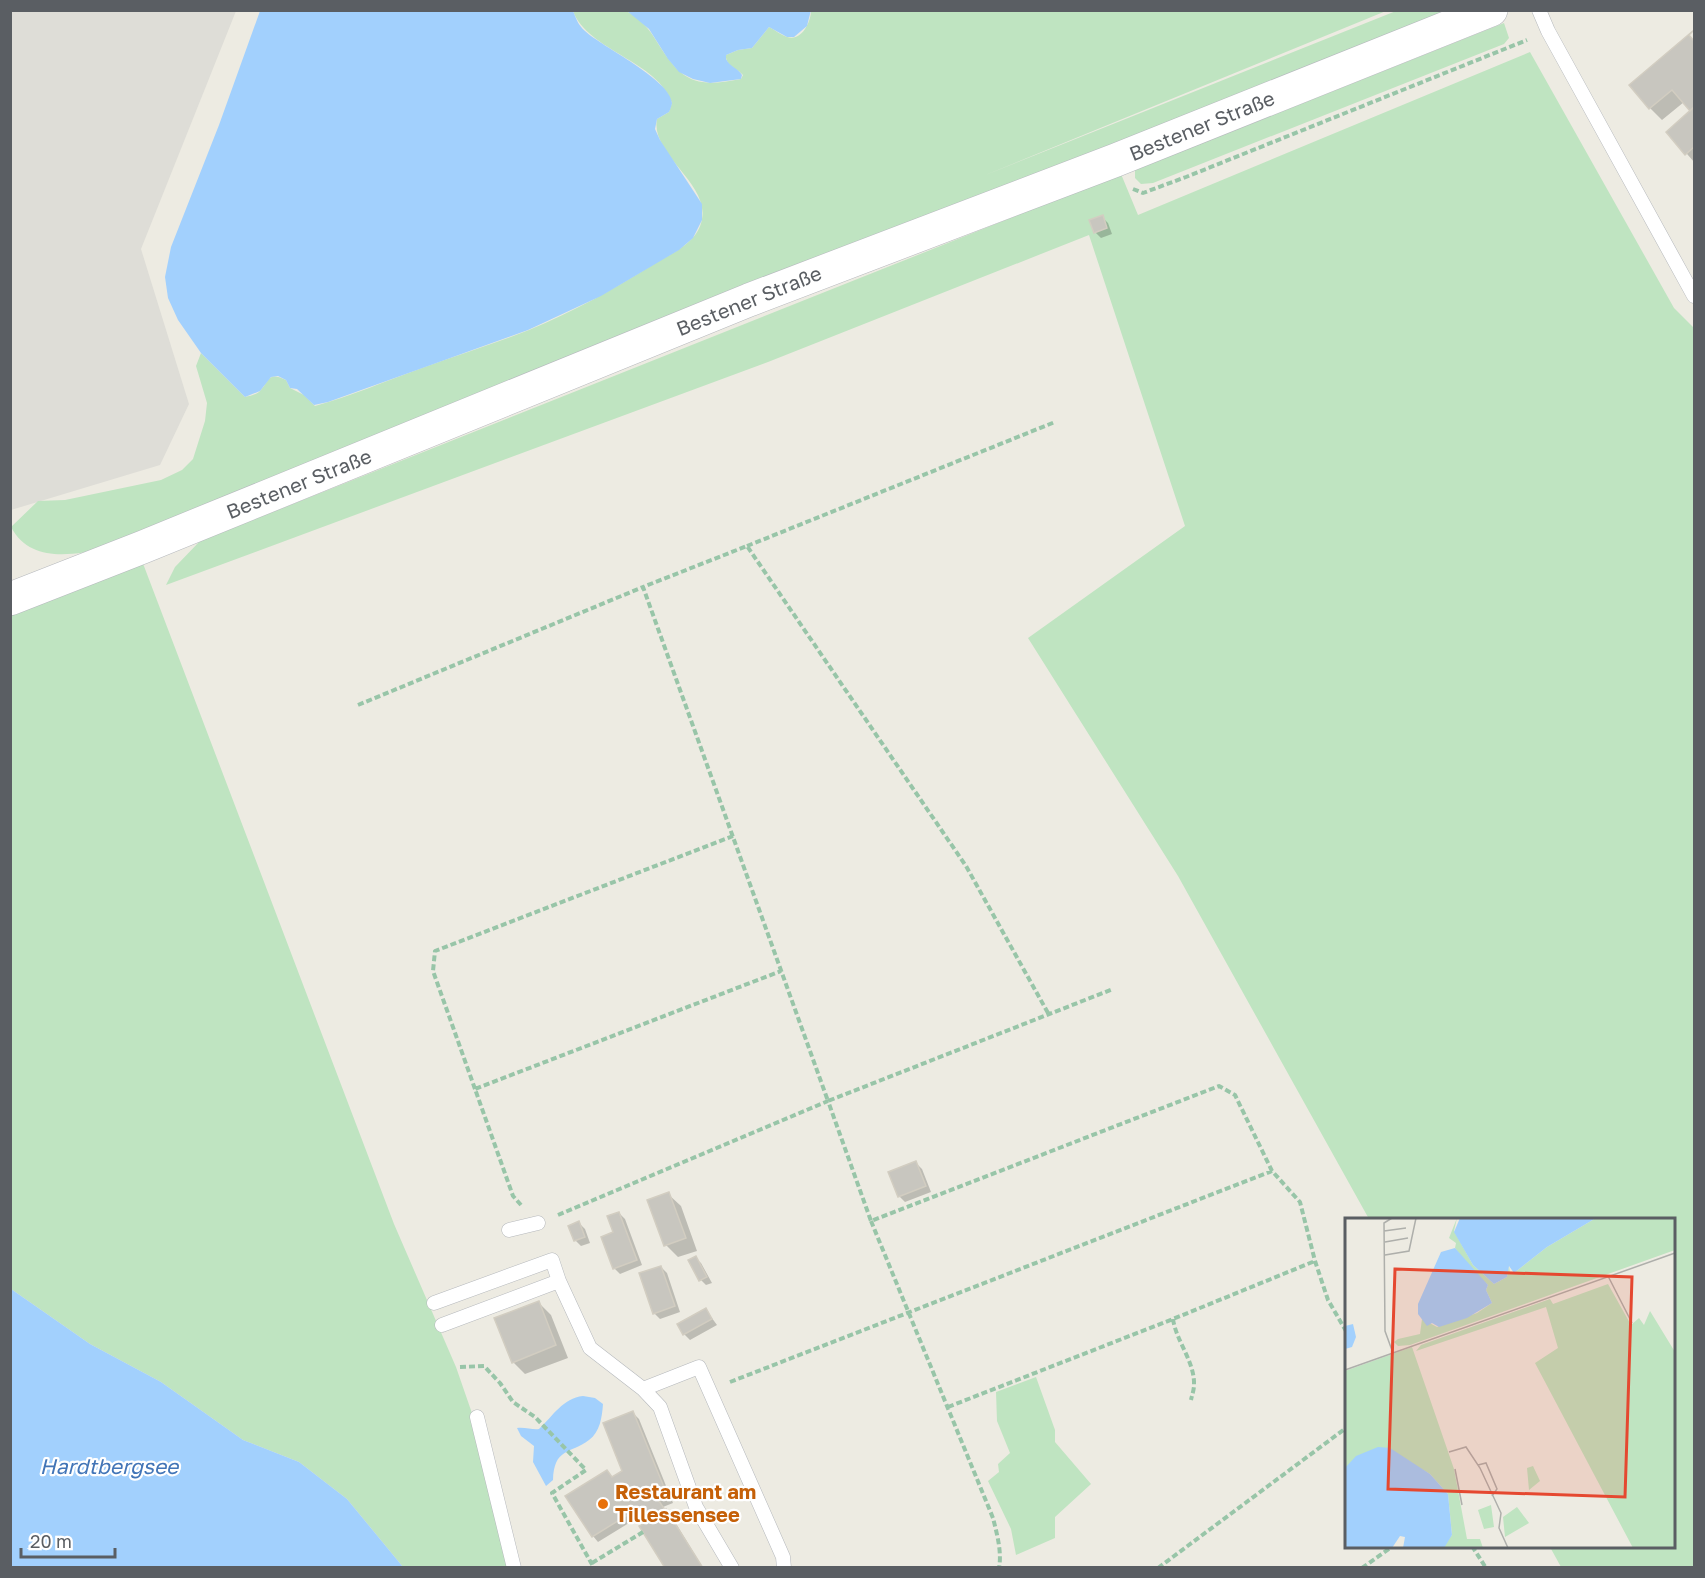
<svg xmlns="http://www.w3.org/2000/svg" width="1705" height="1578" font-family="'Golos Text',sans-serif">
<rect width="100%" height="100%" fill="#edebe2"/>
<path fill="#deddd7" d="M 11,11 L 236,11 L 141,249 L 189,404 L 160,465 L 11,510 Z"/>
<path fill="#bfe4c1" d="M 573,11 C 582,10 620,8 628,12 C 640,18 650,30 657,42 C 682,82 695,88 741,79 L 743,75 C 737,68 725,66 726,55 L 738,50 L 752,48 L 769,27 C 775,30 781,35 787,37 C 802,42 811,21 811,11 L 1386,11 L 983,176 L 1396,11 L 1464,11 L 105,549 C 71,555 30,563 11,527 L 38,501 L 65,500 L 161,480 L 182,470 L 193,459 L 205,421 L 207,403 L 196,366 L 201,353 L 245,397 C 250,396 255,395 259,392 C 270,381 267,371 286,380 L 290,388 L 304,395 L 315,406 C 351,396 386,381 422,368 C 457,355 494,344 529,330 C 573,312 614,289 654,264 C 672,253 698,243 702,219 C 709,183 650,154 657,119 L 669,112 L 672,103 C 658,61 588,51 573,11 Z
M 1504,23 L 1509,38 L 1504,44 L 1153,183 L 1141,184 L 1135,178 L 1135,170 Z
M 1530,52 L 1674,308 L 1694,328 L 1694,1567 L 1561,1567 L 1550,1547 L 1674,1546 L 1674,1220 L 1369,1219 L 1178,876 L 1028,638 L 1185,526 L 1089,235 L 768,362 L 166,585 L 175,567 L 200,541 L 1121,174 L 1138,215 Z
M 139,553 L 394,1224 L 456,1367 L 474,1419 L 508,1567 L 403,1567 L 347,1499 L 299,1462 L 243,1440 L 161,1382 L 90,1344 L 11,1289 L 11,605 Z
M 1036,1377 L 1055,1430 L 1055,1442 L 1091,1484 L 1055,1517 L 1055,1538 L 1016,1555 L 1011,1529 L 988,1481 L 999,1472 L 998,1464 L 1010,1453 L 997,1421 L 996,1392 Z"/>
<path fill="#a2d0fd" d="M 811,10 L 807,26 L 794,37 L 787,37 L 769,27 L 752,48 L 738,50 L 726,55 L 726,59 C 730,67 738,68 742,75 L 741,79 L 710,83 L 693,79 L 679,72 L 668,59 L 649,29 L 627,11 Z
M 260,11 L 573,11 C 576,18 578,25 585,31 C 602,47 670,79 672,103 C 672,104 670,111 669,112 L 657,119 L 655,129 L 660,140 L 702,204 L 702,220 L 693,238 L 679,250 L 601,296 L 528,330 L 328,402 L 314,405 L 297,389 L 290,388 L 286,380 L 278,376 L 271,377 L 260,391 L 245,397 L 201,353 L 178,320 L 168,298 L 165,277 L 171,247 L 219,125 Z
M 11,1289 L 90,1344 L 161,1382 L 243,1440 L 299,1462 L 347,1499 L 403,1567 L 11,1567 Z
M 583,1396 L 595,1398 L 603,1404 C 602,1417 600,1432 589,1440 C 570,1454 554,1448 553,1480 L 546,1486 L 533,1462 L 534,1446 L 521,1436 L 517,1428 C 525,1427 533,1430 539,1429 C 553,1416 563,1398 583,1396 Z"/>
<path fill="#0003" d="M 1689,36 L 1694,42 L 1694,162 L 1668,132 L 1692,111 L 1684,102 L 1662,120 L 1650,108 Z
M 1102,217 L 1108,223 L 1112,234 L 1101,238 L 1095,232 Z
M 916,1163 L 922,1169 L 931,1192 L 905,1202 L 899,1196 Z
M 668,1194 L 681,1206 L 697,1251 L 678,1257 L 666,1245 Z
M 619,1213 L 625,1219 L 642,1265 L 620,1274 L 614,1268 L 615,1233 Z
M 579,1223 L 585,1229 L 590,1243 L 581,1246 L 575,1240 Z
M 695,1258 L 701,1263 L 712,1283 L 706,1285 L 701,1280 Z
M 661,1267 L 667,1273 L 680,1312 L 660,1319 L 654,1313 Z
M 539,1303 L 551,1315 L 568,1358 L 525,1374 L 513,1362 Z
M 706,1310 L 717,1325 L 690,1340 L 684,1334 Z
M 633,1413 L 639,1419 L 673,1503 L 663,1507 L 672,1517 L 703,1568 L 667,1568 L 642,1515 L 598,1542 L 593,1536 L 613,1478 L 624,1471 Z"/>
<path fill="#c8c6bf" stroke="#d2cdc1" stroke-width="1.5" d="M 1694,30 L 1689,35 L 1694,41 L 1694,107 L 1690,111 L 1672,90 L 1649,109 L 1629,85 Z
M 1694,107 L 1694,147 L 1685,155 L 1666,132 Z
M 1103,215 L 1107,228 L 1094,233 L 1089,220 Z
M 916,1161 L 926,1186 L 898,1197 L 888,1172 Z
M 669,1192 L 686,1238 L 664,1246 L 647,1200 Z
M 619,1212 L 637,1260 L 613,1269 L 601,1237 L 613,1232 L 607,1216 Z
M 579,1221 L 585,1237 L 574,1241 L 568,1226 Z
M 696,1256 L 707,1277 L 699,1281 L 688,1260 Z
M 661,1266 L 675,1306 L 653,1314 L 639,1273 Z
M 539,1301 L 556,1345 L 512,1363 L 494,1318 Z
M 706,1308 L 712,1319 L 683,1335 L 677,1324 Z
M 633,1411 L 668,1497 L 659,1501 L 665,1510 L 666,1509 L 703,1568 L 665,1568 L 639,1526 L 645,1523 L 637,1509 L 592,1537 L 565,1496 L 607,1470 L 612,1477 L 622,1471 L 603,1423 Z"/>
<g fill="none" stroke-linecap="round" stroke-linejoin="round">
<g stroke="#b5b8bc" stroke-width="15">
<path id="lane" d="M 1539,10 L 1548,31 L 1694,296
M 509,1230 L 538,1223
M 434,1303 L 552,1260 L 559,1281 L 590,1348 L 643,1389 L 660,1407 L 696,1507 L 732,1568
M 442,1325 L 559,1281
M 643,1389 L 699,1367 L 783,1557 L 784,1568
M 477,1417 L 514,1568"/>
</g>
<g stroke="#b6b9be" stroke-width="34">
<path id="secondary" d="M 10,599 L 143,547 L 749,300 L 1116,160 L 1491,10"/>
</g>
<path stroke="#98c5a8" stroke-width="4" stroke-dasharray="6 3" stroke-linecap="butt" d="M 1133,189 L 1143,193 L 1186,177 L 1527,40
M 747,546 L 1055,422
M 358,705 L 643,587
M 1048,1013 L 966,866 L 747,546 L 643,587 L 828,1101 L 1113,989
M 475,1089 L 433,971 L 435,951 L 733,836
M 521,1205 L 513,1196 L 475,1089 L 781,971
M 558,1215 L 828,1101 L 871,1221 L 1219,1086 L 1235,1095 L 1272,1171
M 871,1221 L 993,1518 C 997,1534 1002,1552 999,1568
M 1173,1319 C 1176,1341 1195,1362 1194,1385 C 1194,1390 1192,1395 1191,1400
M 460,1367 L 484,1366 L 500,1383 L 513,1402 L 535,1417 L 586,1470 L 552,1493 L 594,1568
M 730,1382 L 1272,1171 L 1300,1202 L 1315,1261 L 1328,1300 L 1346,1331
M 948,1407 L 1173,1319 L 1315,1261
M 1472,1546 L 1486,1568
M 592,1563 L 643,1532
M 630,1568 L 632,1568
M 1158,1568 L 1346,1428
M 1362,1568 L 1393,1546"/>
<use href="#lane" stroke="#fff" stroke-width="14"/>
<use href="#secondary" stroke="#fff" stroke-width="33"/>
</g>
<circle fill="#e8710a" stroke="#fff" stroke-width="2" cx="603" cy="1504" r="6"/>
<g text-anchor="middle" stroke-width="4.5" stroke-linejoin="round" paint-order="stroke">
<g font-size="20" fill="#5a5e63" stroke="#fff">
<text transform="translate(1202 126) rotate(-22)" y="7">Bestener Straße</text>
<text transform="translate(749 301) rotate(-22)" y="7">Bestener Straße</text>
<text transform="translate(299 484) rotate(-22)" y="7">Bestener Straße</text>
</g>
<g font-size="20" font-weight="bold" fill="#c56008" stroke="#fff" text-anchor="start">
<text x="615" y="1499">Restaurant am<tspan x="615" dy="23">Tillessensee</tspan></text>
</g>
<g font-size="21" font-style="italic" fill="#4275b7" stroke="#fff">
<text x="109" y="1474">Hardtbergsee</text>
</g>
</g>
<g transform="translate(1345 1218)">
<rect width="330" height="330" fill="#edebe2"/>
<path d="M 112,0 L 109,13 L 128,47 L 149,66 L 162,59 L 164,48 L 165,55 L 169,55 L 202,29 L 251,0 L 330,0 L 330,32 L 65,127 L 53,128 L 49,124 L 53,121 L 75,116 L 77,101 L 92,109 L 132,95 L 147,85 L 141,72 L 143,67 L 127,53 L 110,30 L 111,25 L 104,20 ZM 263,66 L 286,107 L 294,100 L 299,107 L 305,93 L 330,134 L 330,330 L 288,330 L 190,145 L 213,130 L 201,89 L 71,133 L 76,127 L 205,81 L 208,86 ZM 67,129 L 109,251 L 122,321 L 135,321 L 138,330 L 98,329 L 107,317 L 103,276 L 85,256 L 56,239 L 0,250 L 0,153 ZM 188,248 L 195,263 L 184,272 L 182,250 ZM 146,287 L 149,309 L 139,311 L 133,292 ZM 172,289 L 184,305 L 160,319 L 158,299 Z" fill="#bfe4c1"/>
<path d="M 115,0 L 251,0 L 202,29 L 169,55 L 164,48 L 162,59 L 149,66 L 128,47 L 109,14 ZM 110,30 L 143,67 L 141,72 L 147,85 L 122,100 L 94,109 L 87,105 L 82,108 L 73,96 L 73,86 L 96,34 ZM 8,106 L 11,119 L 7,129 L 0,131 L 0,108 ZM 33,229 L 45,230 L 85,256 L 103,276 L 107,317 L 99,330 L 58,330 L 60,319 L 55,318 L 47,330 L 0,330 L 0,250 L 11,238 Z" fill="#a2d0fd"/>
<path fill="none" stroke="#aeafab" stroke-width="1.5" d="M 47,0 L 39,5 L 40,113 L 48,135M 39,13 L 61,10M 40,24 L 63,20M 40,37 L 64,33 L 71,0M 263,58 L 287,105M 0,152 L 330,35M 104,234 L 121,229 L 135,250 L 156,295 L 154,310 L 163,330M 133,247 L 141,245 L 152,271 L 147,278M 110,251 L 117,287"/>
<path fill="#e54830" fill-opacity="0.15" stroke="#e54830" stroke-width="3" d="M 50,51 L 287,59 L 280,279 L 43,271 Z"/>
<rect width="330" height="330" fill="none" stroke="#5a5e63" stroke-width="3"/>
</g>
<rect width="1705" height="1578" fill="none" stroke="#5a5e63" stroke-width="24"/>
<path d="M21 1548v9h94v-9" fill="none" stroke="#5a5e63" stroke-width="3"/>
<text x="30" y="1548" font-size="18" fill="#5a5e63" stroke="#ffffff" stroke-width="4.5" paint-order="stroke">20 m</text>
</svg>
